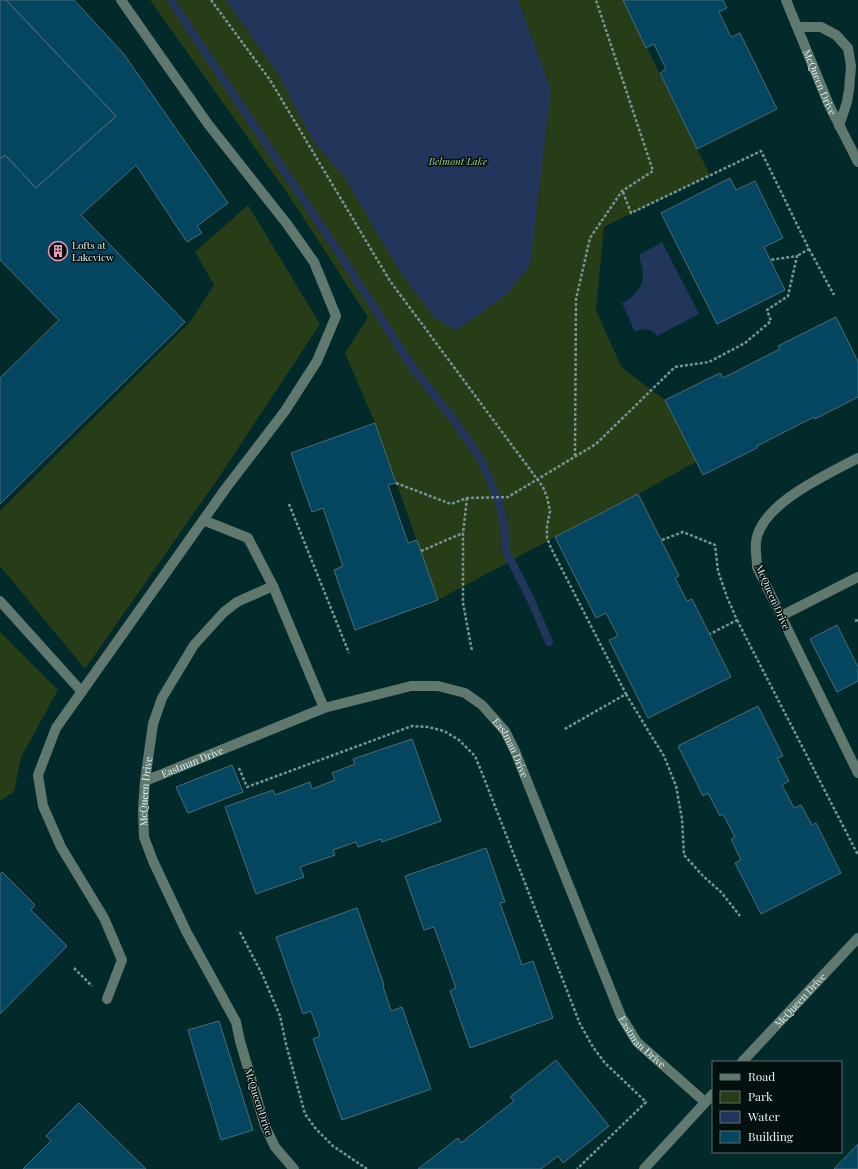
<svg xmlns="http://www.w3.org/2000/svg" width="858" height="1169" font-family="'Playfair Display',serif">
<rect width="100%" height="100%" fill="#022a2b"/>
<path fill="#263d18" d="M 150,0 L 623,0 L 710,175 L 604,227 L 596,311 L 622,368 L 665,400 L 696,462 L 638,494 L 555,537 L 438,600 L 375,423 L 345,353 L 368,317 L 287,193 Z
M 248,205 L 320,324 L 217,480 L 85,669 L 0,566 L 0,511 L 190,322 L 214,285 L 195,252 Z
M 0,632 L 58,690 L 21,757 L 14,792 L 0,801 Z"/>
<path fill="#22365c" d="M 226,0 L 518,0 L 551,90 L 530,266 L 507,294 L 457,330 L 436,319 L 402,275 L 343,175 L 313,141 L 280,77 Z
M 662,242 L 699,314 L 657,336 C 651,328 644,328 635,332 L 622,303 C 633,298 644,287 643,274 C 643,267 640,261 639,255 Z"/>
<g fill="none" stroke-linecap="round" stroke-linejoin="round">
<path stroke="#22365c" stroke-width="8" d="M 171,0 L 209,58 L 347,265 L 412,367 L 451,416 L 480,458 L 499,502 L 504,525 L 506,551 L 530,598 L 549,642"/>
</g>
<path fill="#04465f" stroke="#4c6b7a" d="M 0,0 L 6,0 L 116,116 L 36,188 L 5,155 L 0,159 Z
M 6,0 L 74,0 L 123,53 L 228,203 L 197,226 L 202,233 L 187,242 L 136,165 L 81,215 L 185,322 L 0,504 L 0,378 L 59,320 L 0,260 L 0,159 L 5,155 L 36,188 L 116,116 Z
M 623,0 L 723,0 L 727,8 L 719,12 L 731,37 L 740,33 L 777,109 L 697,149 L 660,73 L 666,69 L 654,44 L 646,48 Z
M 730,178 L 736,190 L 755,181 L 783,238 L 764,247 L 785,290 L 717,324 L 661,213 Z
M 836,317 L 858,362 L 858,397 L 815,419 L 814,417 L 757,446 L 757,448 L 703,475 L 665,400 L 720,373 L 723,378 L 780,349 L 778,346 Z
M 375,423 L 396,483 L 388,485 L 408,543 L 417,540 L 438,600 L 355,630 L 334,570 L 343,566 L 323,508 L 312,512 L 291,453 Z
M 638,494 L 679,576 L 675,578 L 687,601 L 692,599 L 731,677 L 648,718 L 609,640 L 618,636 L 606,613 L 596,618 L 555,537 Z
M 837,625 L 858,667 L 858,681 L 837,692 L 810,639 Z
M 758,706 L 783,756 L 777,758 L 789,781 L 782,785 L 794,808 L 801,805 L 812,825 L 816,823 L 841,873 L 761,914 L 735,863 L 741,860 L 731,839 L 735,837 L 723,814 L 720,816 L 708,793 L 703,796 L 678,746 Z
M 412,739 L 441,821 L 382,842 L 381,839 L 358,847 L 356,842 L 333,850 L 335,855 L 300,867 L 304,877 L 256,894 L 225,807 L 273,790 L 275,795 L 310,782 L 312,789 L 335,780 L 332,773 L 355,764 L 353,759 Z
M 232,765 L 243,792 L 188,813 L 176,787 Z
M 486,848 L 505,902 L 500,903 L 522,965 L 533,961 L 553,1018 L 470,1048 L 450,991 L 456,988 L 434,927 L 424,930 L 405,876 Z
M 2,872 L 35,905 L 31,910 L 67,946 L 0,1014 L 0,874 Z
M 357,908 L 384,985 L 383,986 L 391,1011 L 402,1007 L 431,1089 L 342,1120 L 313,1039 L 320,1036 L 311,1011 L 303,1014 L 276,937 Z
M 219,1021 L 253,1130 L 221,1140 L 188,1030 Z
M 556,1060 L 609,1126 L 563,1163 L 558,1156 L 541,1169 L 418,1169 L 458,1138 L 461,1143 L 514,1101 L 510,1097 Z
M 79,1103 L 146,1169 L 23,1169 L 51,1141 L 46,1136 Z
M 858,1144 L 858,1169 L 834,1169 Z"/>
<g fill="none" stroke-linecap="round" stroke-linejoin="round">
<path stroke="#779595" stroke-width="2.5" stroke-dasharray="3 2" stroke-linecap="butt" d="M 211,0 L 270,80 L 390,281 L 543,487 L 547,497 L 550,511 L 547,526 L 547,538 L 551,548 L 626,694 L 563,730
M 623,192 L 631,213 L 761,151 L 809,249 L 797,256
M 809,249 L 834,295
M 575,456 L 576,299 L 590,238 L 622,191 L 653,171 L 596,0
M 396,483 L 451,504 L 467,498 L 508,497 L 596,444 L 675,367 L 709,362 L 745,343 L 771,321 L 767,310 L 788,296 L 797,256 L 770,260
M 467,498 L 463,533 L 463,603 L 472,651
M 289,504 L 349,653
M 662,540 L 683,532 L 715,545 L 718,571 L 727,597 L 737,620 L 710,634
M 421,551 L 463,533
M 737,620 L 858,855
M 855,621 L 858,620
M 626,694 L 652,737 L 664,756 L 676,786 L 682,819 L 684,855 L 704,877 L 721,892 L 740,916
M 239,768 L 247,787 L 412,726 L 428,727 L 444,731 L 459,740 L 475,756 L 482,773 L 580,1024 L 593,1047 L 605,1063 L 646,1102 L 577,1169
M 240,932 L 263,976 L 280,1016 L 286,1044 L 305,1114 L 316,1129 L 333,1146 L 367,1169
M 74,968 L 92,986"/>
<g stroke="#60786e" stroke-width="10">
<path id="s1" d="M 786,0 L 829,105 L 858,162"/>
<path d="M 797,27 L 821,27 L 836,35 L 848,48 L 851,66 L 849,90 L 847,102 L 839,126"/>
<path d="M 858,458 C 828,474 760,504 756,542 C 755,550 757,559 757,567 L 858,773"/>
<path d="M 203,520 L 248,538 L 273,586"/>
<path d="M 0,601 L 82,692"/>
<path d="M 781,616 L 858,577"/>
<path id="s2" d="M 145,781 L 324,708 L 411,686 L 438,686 L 465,693 L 482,705 L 505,731 L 515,751 L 621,1016 L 637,1042 L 705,1102"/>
<path d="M 107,999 L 122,960 L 104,918 L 61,847 L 43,806 L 38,775 L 56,728 L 226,488 L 285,411 L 317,361 L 336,316 L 314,262 L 287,224 L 208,124 L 121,0"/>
<path id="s3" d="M 742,1062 L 858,938"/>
<path id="s4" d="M 294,1169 L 275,1147 L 265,1126 L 240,1041 L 236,1022 L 186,931 L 153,861 L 144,837 L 143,810 L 145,781 L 153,724 L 162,698 L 194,645 L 224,612 L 237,602 L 273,586 L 324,708"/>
<path d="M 644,1169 L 713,1094"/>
</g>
</g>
<defs>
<g id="building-ring" transform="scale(1)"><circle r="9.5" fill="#031010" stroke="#ef9ab7" stroke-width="1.5"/><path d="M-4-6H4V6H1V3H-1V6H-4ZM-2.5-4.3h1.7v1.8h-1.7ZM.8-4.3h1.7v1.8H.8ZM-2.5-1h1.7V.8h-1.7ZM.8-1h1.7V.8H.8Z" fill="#ef9ab7"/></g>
</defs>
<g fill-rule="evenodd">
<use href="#building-ring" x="58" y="251"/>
</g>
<g text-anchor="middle" stroke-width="3" stroke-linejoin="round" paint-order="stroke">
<g font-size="10" fill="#e1f5f5" stroke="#031010">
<text dy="4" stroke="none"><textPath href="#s1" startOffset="89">McQueen Drive</textPath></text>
<text transform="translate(773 597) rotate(66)" y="4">McQueen Drive</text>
<text dy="4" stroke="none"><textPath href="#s2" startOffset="411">Eastman Drive</textPath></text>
<text dy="4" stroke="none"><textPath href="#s2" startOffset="51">Eastman Drive</textPath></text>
<text dy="4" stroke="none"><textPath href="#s4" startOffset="413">McQueen Drive</textPath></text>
<text dy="4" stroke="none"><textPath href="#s3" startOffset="85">McQueen Drive</textPath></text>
<text dy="4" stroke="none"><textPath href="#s2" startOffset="735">Eastman Drive</textPath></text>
<text transform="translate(259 1102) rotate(72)" y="4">McQueen Drive</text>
</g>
<g font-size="10" font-style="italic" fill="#a5d18e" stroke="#031010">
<text x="458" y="165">Belmont Lake</text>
</g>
<g font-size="10" fill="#e1f5f5" stroke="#031010" text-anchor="start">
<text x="72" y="249">Lofts at<tspan x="72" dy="12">Lakeview</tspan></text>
</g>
</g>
<rect x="712" y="1061" width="130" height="92" fill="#031010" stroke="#5c6c6c"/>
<rect x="720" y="1074" width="20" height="6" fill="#60786e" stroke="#5c6c6c"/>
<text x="748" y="1081" font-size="12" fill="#e1f5f5">Road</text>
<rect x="720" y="1091" width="20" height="12" fill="#263d18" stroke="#5c6c6c"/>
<text x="748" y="1101" font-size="12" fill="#e1f5f5">Park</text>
<rect x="720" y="1111" width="20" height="12" fill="#22365c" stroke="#5c6c6c"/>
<text x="748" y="1121" font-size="12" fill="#e1f5f5">Water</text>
<rect x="720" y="1131" width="20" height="12" fill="#04465f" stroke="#5c6c6c"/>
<text x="748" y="1141" font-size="12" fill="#e1f5f5">Building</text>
</svg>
